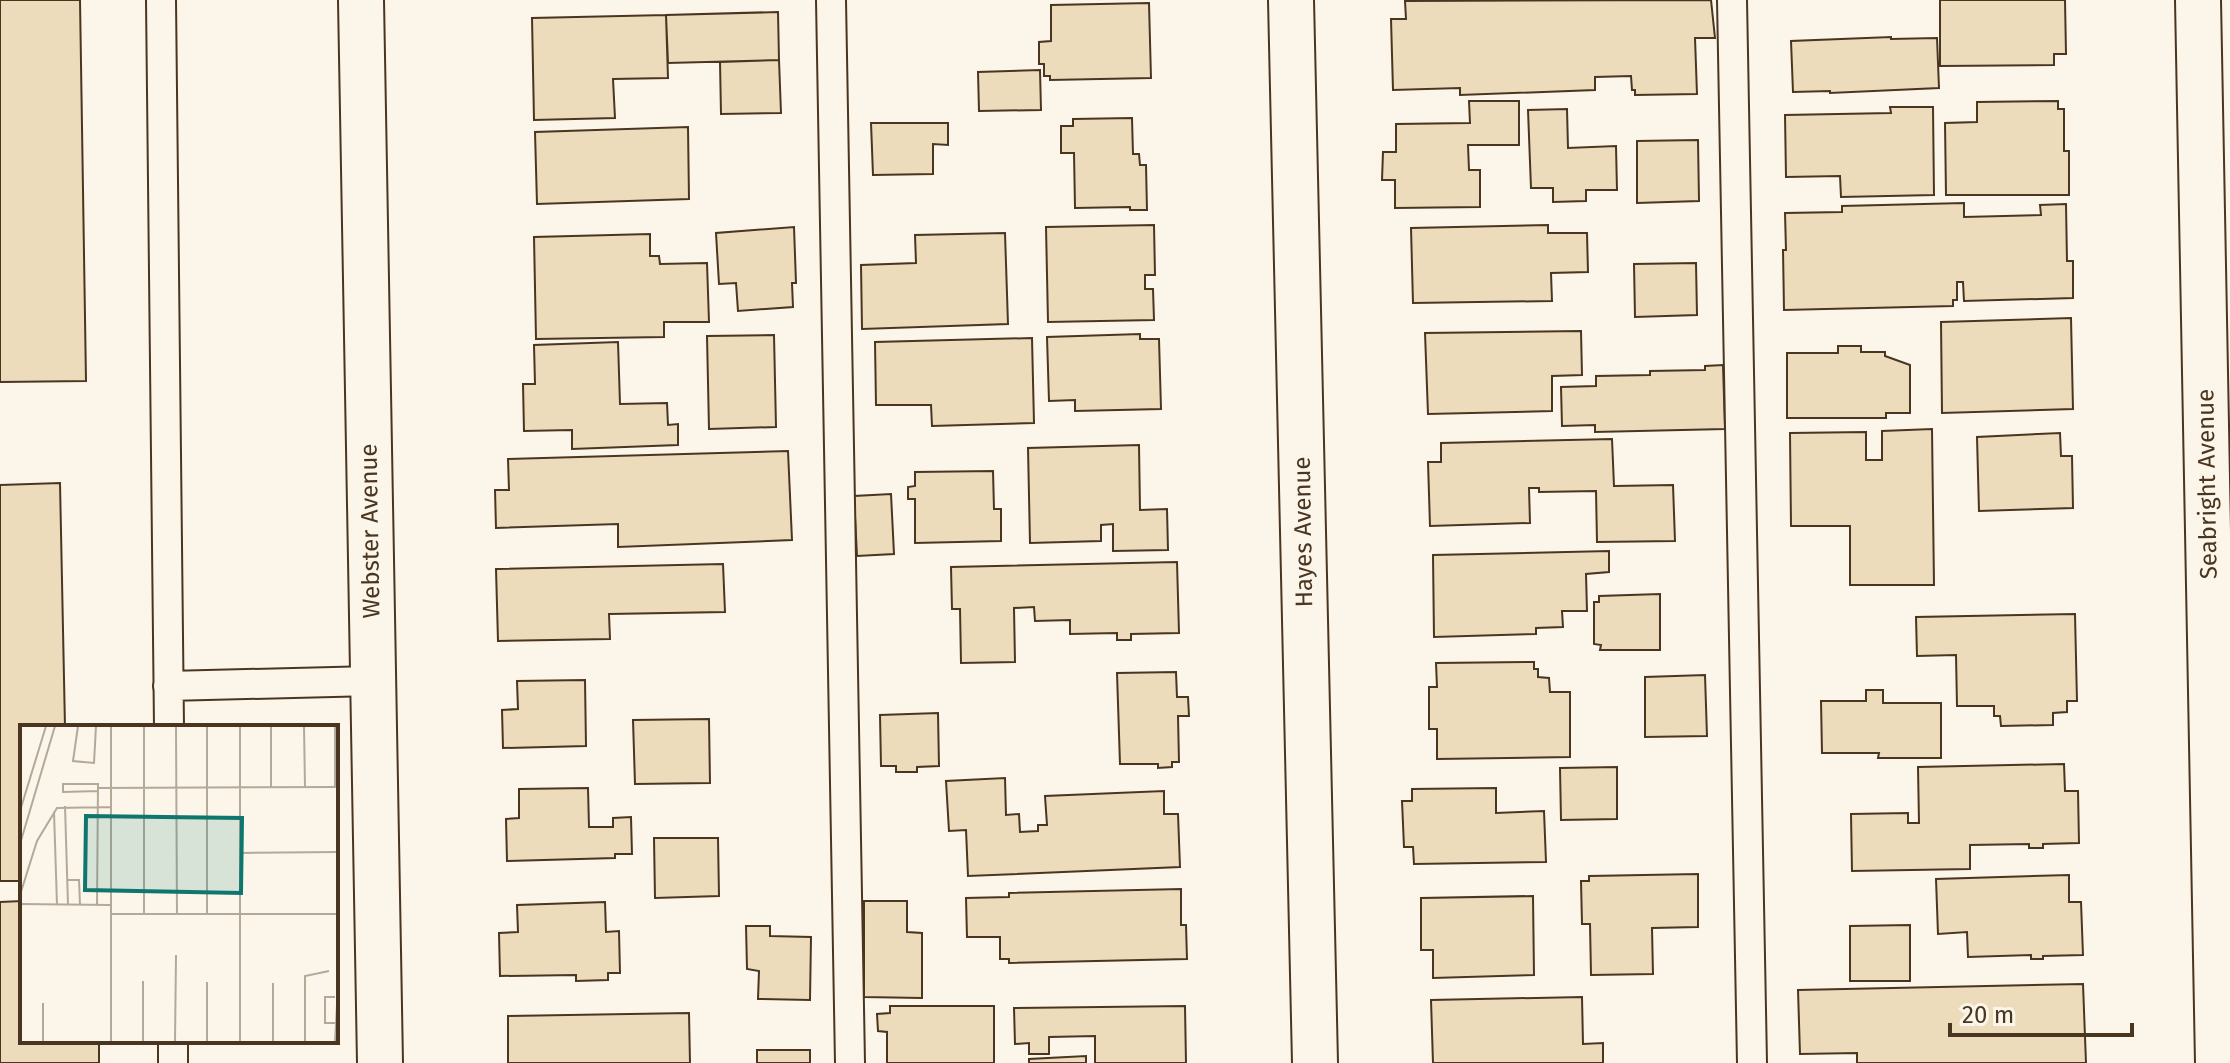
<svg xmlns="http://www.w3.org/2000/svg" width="2230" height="1063" font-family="'Fira Sans',sans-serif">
<rect width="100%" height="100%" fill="#fbf6e9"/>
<path fill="#ecdcbc" stroke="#4a3520" stroke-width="2" d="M 0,0 L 80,0 L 86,381 L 0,382 Z
M 1711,0 L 1715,38 L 1695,38 L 1697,94 L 1635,95 L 1635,90 L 1632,90 L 1631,76 L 1595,77 L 1595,90 L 1460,95 L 1460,88 L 1393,90 L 1391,19 L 1406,19 L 1405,1 Z
M 1940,0 L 2065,0 L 2066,54 L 2054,54 L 2054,65 L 1940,66 Z
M 1149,3 L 1151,78 L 1050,80 L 1050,76 L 1044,76 L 1044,64 L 1039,64 L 1039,42 L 1051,41 L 1051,5 Z
M 778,12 L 779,60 L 668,63 L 666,15 Z
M 666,15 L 668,78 L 613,79 L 615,118 L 534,120 L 532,18 Z
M 1891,37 L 1891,39 L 1937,38 L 1939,88 L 1830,93 L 1830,91 L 1793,92 L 1791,41 Z
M 779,60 L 781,113 L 721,114 L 720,62 Z
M 1040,70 L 1041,110 L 979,111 L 978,72 Z
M 1469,101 L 1519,101 L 1519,145 L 1468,145 L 1469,170 L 1480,170 L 1480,207 L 1395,208 L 1395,180 L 1382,180 L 1383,152 L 1396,152 L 1396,124 L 1470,123 Z
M 2058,101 L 2058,109 L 2064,109 L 2064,151 L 2069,151 L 2069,195 L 1946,195 L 1945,123 L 1977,122 L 1977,102 Z
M 1890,107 L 1933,107 L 1934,195 L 1841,197 L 1840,176 L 1786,177 L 1785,115 L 1891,113 Z
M 1567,109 L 1568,148 L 1616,146 L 1617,190 L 1586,190 L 1586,201 L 1553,202 L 1553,188 L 1531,188 L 1528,110 Z
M 1132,118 L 1133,154 L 1139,154 L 1140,165 L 1146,165 L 1147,210 L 1130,210 L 1130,207 L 1075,208 L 1074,153 L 1061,153 L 1061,126 L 1073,126 L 1073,119 Z
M 871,123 L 948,123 L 948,145 L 933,144 L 933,174 L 873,175 Z
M 688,127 L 689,199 L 537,204 L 535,132 Z
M 1698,140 L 1699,201 L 1637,203 L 1637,141 Z
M 1964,203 L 1964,217 L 2041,215 L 2040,205 L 2066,204 L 2067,261 L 2073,261 L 2073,298 L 1964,301 L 1963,282 L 1957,282 L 1957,300 L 1953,300 L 1953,306 L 1784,310 L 1783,250 L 1786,250 L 1785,213 L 1842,212 L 1842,206 Z
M 1154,225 L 1155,275 L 1145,275 L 1145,289 L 1153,289 L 1154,320 L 1048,322 L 1046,227 Z
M 1548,225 L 1548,233 L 1587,233 L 1588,272 L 1551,273 L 1552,301 L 1413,303 L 1411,228 Z
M 794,227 L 796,283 L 792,283 L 793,307 L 738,311 L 736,283 L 719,284 L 716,233 Z
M 1005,233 L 1008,324 L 862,329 L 861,265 L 916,263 L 915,235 Z
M 650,234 L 650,256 L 659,256 L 660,264 L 707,263 L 709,322 L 664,322 L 664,337 L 536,339 L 534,237 Z
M 1696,263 L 1697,315 L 1635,317 L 1634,264 Z
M 2071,318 L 2073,409 L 1942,413 L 1941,322 Z
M 1581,331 L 1582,375 L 1552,376 L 1552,411 L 1428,414 L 1425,333 Z
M 1140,334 L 1140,339 L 1159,339 L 1161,409 L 1075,411 L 1075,400 L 1049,401 L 1047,337 Z
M 774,335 L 776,427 L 709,429 L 707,336 Z
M 1032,338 L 1034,423 L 932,426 L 931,405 L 876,405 L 875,342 Z
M 618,342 L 620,404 L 667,403 L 668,425 L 678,424 L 678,445 L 572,449 L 572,430 L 524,431 L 523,384 L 535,384 L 534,345 Z
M 1838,346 L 1861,346 L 1861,352 L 1885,352 L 1885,356 L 1910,365 L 1910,413 L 1886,413 L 1886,418 L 1787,418 L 1787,353 L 1838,353 Z
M 1723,365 L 1725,429 L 1595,432 L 1595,425 L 1562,426 L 1561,387 L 1596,386 L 1596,376 L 1650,375 L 1650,371 L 1705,370 L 1705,366 Z
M 1932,429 L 1934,585 L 1850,585 L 1850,526 L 1791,526 L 1790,433 L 1866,432 L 1866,460 L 1882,460 L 1882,431 Z
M 2060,433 L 2061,456 L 2072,456 L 2073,508 L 1979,511 L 1977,437 Z
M 1612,439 L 1614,486 L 1673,485 L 1675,541 L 1597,542 L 1596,491 L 1539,492 L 1539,488 L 1529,488 L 1530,523 L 1430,526 L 1428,462 L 1441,462 L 1441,443 Z
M 1139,445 L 1140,510 L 1167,509 L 1168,550 L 1113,551 L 1113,524 L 1101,525 L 1101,541 L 1030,543 L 1028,448 Z
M 788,451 L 792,540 L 618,547 L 618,524 L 496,528 L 495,490 L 509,490 L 508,459 Z
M 993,471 L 994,509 L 1001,509 L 1001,541 L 915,543 L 915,499 L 908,499 L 908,487 L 915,486 L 915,472 Z
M 60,483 L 65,727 L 22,727 L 22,881 L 0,881 L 0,485 Z
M 891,494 L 894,554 L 857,556 L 854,496 Z
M 1609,551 L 1609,572 L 1586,574 L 1587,611 L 1562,611 L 1563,627 L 1536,628 L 1536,634 L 1434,637 L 1433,555 Z
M 1177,562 L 1179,633 L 1131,634 L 1131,640 L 1117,640 L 1117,633 L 1070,634 L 1070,620 L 1035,621 L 1034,607 L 1014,608 L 1015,662 L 961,663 L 960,609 L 952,609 L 951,567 Z
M 723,564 L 725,612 L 609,614 L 610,639 L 498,641 L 496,569 Z
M 1660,594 L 1660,650 L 1600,650 L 1601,645 L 1594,644 L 1594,602 L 1599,602 L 1599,596 Z
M 2075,614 L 2077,701 L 2067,701 L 2067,712 L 2053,713 L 2053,725 L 2001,726 L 2000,716 L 1994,716 L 1994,706 L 1957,706 L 1956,655 L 1917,656 L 1916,617 Z
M 1534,662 L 1534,669 L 1538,669 L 1538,677 L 1549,678 L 1550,692 L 1570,692 L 1570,757 L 1437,759 L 1437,729 L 1429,729 L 1429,687 L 1437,687 L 1436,663 Z
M 1176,672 L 1177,697 L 1188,697 L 1189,716 L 1178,716 L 1179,762 L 1172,762 L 1172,767 L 1158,768 L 1158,764 L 1120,764 L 1117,673 Z
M 1705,675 L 1707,736 L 1645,737 L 1645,677 Z
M 585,680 L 586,746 L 503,748 L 502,710 L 518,709 L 517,681 Z
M 1866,690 L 1883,690 L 1883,703 L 1941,703 L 1941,758 L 1878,758 L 1879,753 L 1822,753 L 1821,701 L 1866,701 Z
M 938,713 L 939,766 L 917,767 L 917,772 L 896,772 L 896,766 L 881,766 L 880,715 Z
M 709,719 L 710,783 L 635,784 L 633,720 Z
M 2064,764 L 2065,791 L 2078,791 L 2079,843 L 2043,844 L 2043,848 L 2029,848 L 2029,844 L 1970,845 L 1970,869 L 1852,871 L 1851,814 L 1908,813 L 1908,823 L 1919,823 L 1918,767 Z
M 1617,767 L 1617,819 L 1561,820 L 1560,768 Z
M 1005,778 L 1006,815 L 1019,814 L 1020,832 L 1038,831 L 1038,825 L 1047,825 L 1045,796 L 1164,791 L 1164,814 L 1178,814 L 1180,867 L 968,876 L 966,830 L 949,831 L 946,781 Z
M 588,788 L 589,827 L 613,827 L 613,818 L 631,817 L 632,854 L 615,854 L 615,858 L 507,861 L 506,819 L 519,818 L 519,789 Z
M 1496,788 L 1496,813 L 1544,811 L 1546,862 L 1414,864 L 1413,847 L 1404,847 L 1402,801 L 1412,801 L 1412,789 Z
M 654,838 L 718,838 L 719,896 L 655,898 Z
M 1698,874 L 1698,927 L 1652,928 L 1653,974 L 1591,975 L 1590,924 L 1582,924 L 1581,881 L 1589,881 L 1589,876 Z
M 2069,875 L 2069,902 L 2081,902 L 2083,955 L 2043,956 L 2043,959 L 2031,959 L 2031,955 L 1968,957 L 1967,932 L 1938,934 L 1936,879 Z
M 1181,889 L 1181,925 L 1186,925 L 1187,959 L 1009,963 L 1009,959 L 1000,959 L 1000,937 L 967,937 L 966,898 L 1009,897 L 1009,893 Z
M 1533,896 L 1534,975 L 1433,978 L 1433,950 L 1421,950 L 1421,898 Z
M 22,901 L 22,1041 L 99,1041 L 99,1063 L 0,1063 L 0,902 Z
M 864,901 L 907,901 L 907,932 L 922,933 L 922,998 L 864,997 Z
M 605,902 L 606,932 L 619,931 L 620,973 L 608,973 L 608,980 L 576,981 L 576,975 L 500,976 L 499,933 L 518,932 L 517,905 Z
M 1910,925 L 1910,981 L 1850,981 L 1850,926 Z
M 746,926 L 770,926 L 770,936 L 811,937 L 810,1000 L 758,999 L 759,971 L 747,969 Z
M 2083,984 L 2086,1063 L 1857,1063 L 1857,1053 L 1800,1054 L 1798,990 Z
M 1582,997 L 1583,1044 L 1603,1043 L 1603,1063 L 1433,1063 L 1431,1000 Z
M 890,1006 L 994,1006 L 994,1063 L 887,1063 L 887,1032 L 878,1031 L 877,1014 L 890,1013 Z
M 1185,1006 L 1186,1063 L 1095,1063 L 1095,1036 L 1049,1037 L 1049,1054 L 1029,1054 L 1029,1043 L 1015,1044 L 1014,1008 Z
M 689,1013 L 690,1063 L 508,1063 L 508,1016 Z
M 757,1050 L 810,1050 L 810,1063 L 757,1063 Z
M 1086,1056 L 1086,1063 L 1029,1063 L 1029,1059 Z"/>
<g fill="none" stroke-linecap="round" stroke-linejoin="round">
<g stroke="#4a3520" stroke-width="32">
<path id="lane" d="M 161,0 L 169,727
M 831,0 L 850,1063
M 1732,0 L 1752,1063
M 168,686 L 373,681
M 173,1041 L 173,1063"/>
</g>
<g stroke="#4a3520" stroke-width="48">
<path id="street" d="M 361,0 L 380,1063
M 1291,0 L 1315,1063
M 2198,0 L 2218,1063"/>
</g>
<use href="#lane" stroke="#fbf6e9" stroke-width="28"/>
<use href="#street" stroke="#fbf6e9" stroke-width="44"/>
</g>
<g text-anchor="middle" stroke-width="6" stroke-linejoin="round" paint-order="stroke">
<g font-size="24" fill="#4a3520" stroke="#fbf6e9">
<text transform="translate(2207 484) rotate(-91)" y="8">Seabright Avenue</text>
<text transform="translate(370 531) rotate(-91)" y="8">Webster Avenue</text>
<text transform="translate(1303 532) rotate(-91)" y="8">Hayes Avenue</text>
</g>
</g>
<g transform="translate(20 725)">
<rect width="318" height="318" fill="#fbf6e9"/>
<path fill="none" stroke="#b4a999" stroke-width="2" d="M 58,1 L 53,36 L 74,38 L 76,1M 91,1 L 91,317M 124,1 L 124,189M 156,1 L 157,189M 187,1 L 187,189M 220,1 L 220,317M 284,1 L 285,62M 315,62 L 315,1M 79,63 L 318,62M 251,63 L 251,1M 45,81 L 48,180M 0,86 L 26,1M 34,87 L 37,180M 0,119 L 35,1M 220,128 L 318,127M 48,155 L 59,155 L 60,180M 0,170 L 17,116 L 37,83 L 91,82M 0,179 L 91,180M 77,180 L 78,59 L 43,59 L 43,67 L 78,66M 91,189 L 318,189M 23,278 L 23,317M 315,298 L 305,298 L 305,272 L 315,272M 0,317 L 91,317M 123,317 L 123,256M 155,317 L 156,230M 187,317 L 187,257M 253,317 L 253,258M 285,317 L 285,251 L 309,246M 315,317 L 318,261"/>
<path fill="#0f766e" fill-opacity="0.15" stroke="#0f766e" stroke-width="4" d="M 66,91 L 222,93 L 221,168 L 65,165 Z"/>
<rect width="318" height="318" fill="none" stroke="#4a3520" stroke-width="4"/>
</g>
<path d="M1950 1023v12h182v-12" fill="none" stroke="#4a3520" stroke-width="4"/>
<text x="1962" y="1023" font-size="24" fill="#4a3520" stroke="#fbf6e9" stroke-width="6" paint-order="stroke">20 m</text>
</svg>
